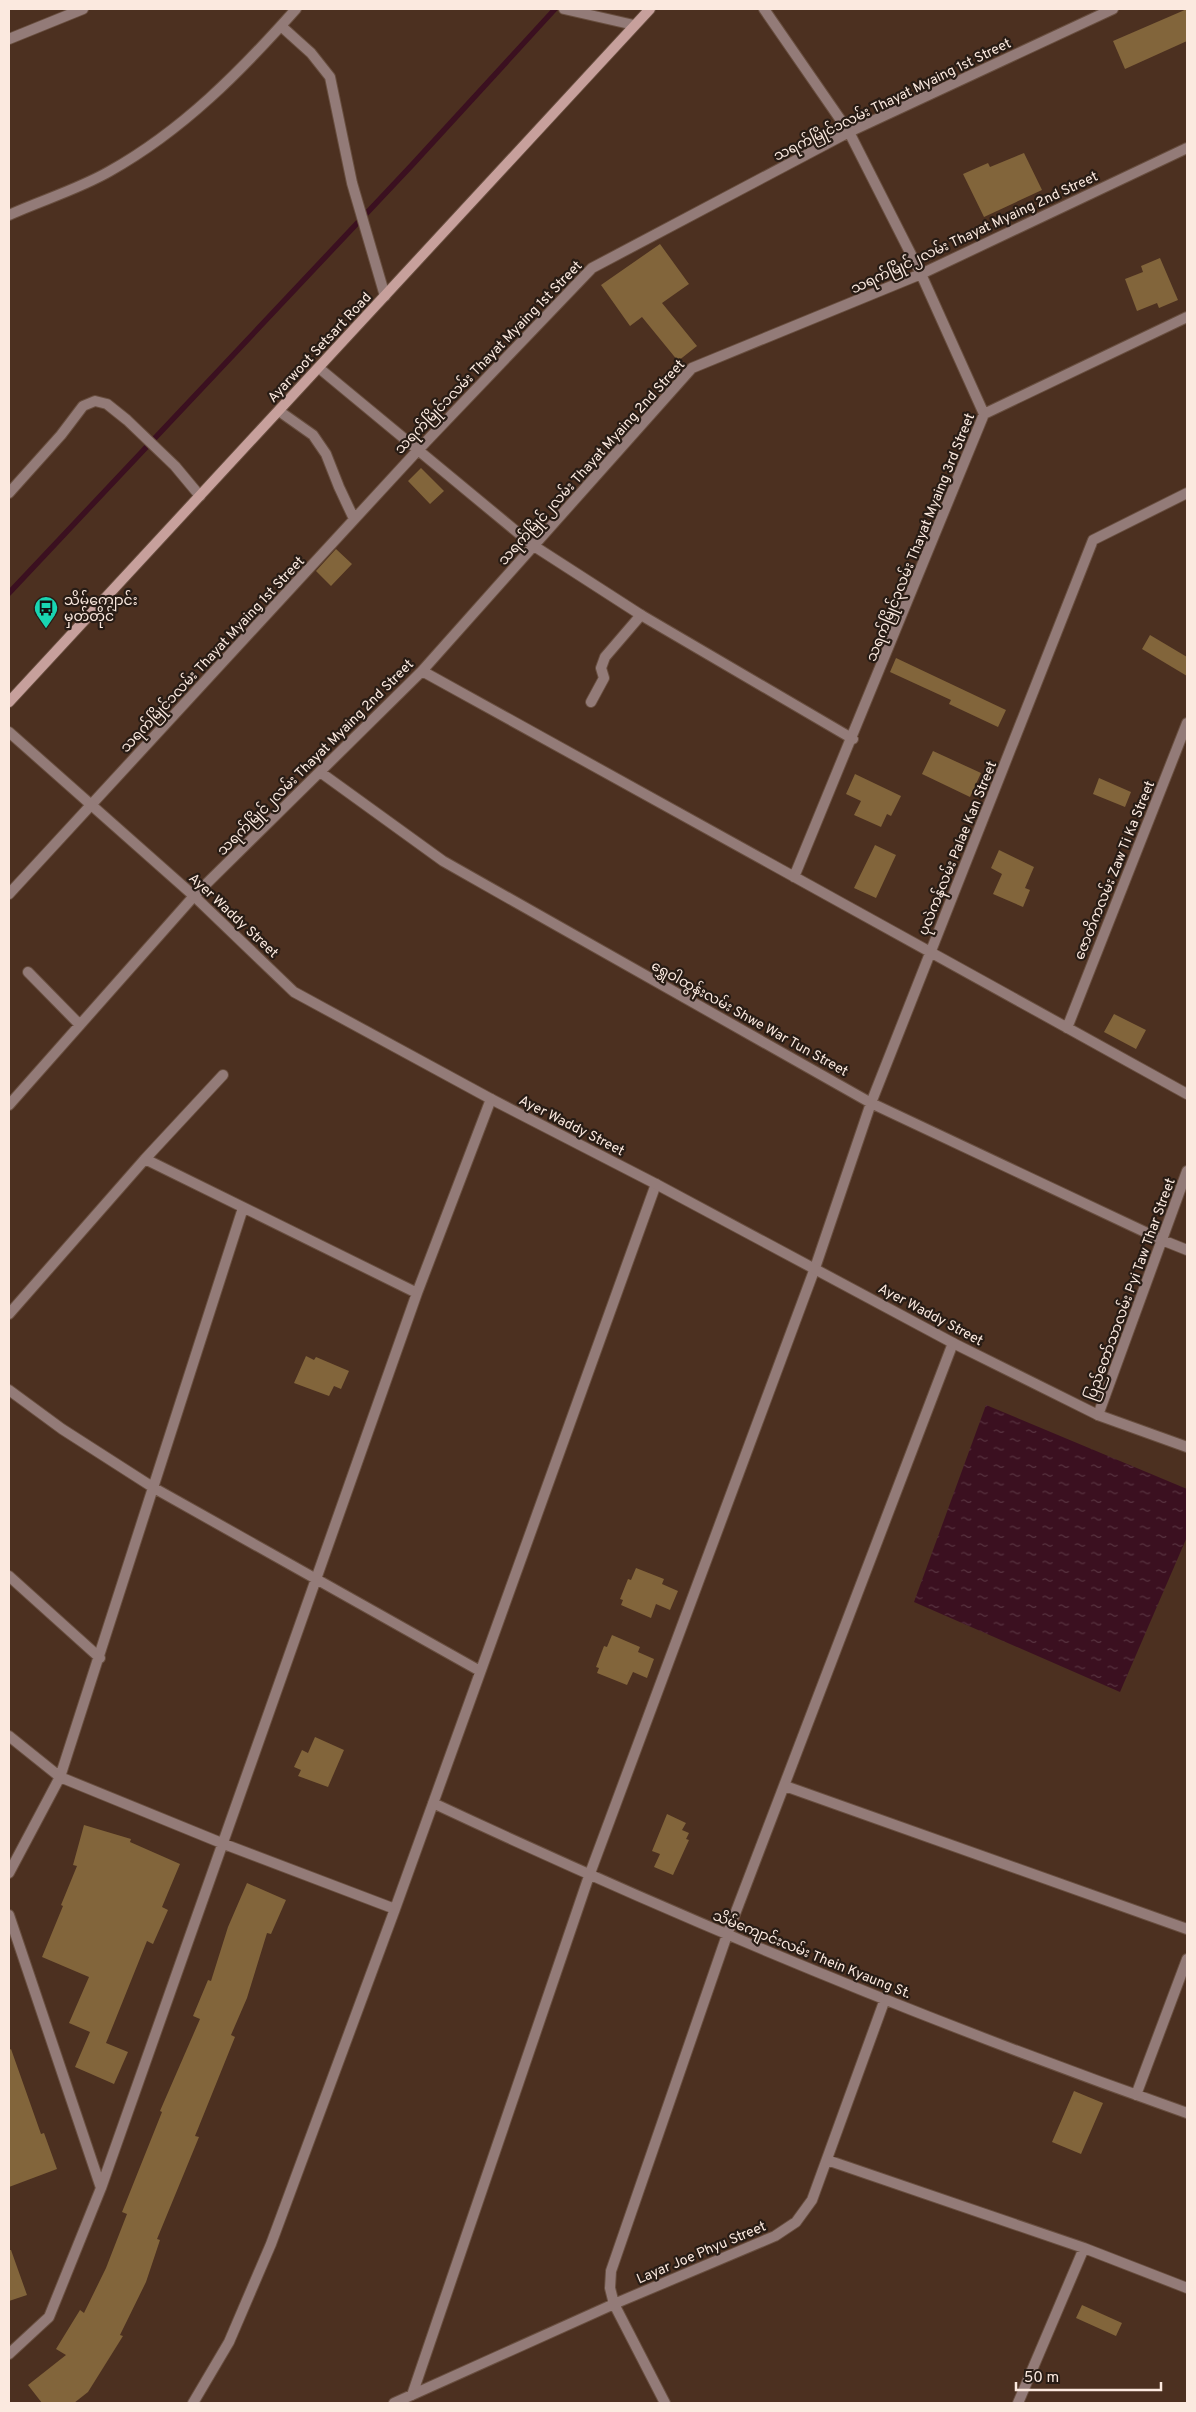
<svg xmlns="http://www.w3.org/2000/svg" width="1196" height="2412" font-family="Overpass,'Noto Sans Myanmar',sans-serif">
<defs>
<pattern id="water-ripples" width="26" height="14" patternUnits="userSpaceOnUse" patternTransform="scale(1.25)"><rect width="26" height="14" fill="#3b1020"/><path d="M2 4q2-2 4 0t4 0M15 11q2-2 4 0t4 0" fill="none" stroke="#583340"/></pattern>
</defs>
<rect width="100%" height="100%" fill="#4c3020"/>
<path fill="url(#water-ripples)" d="M 986,1405 L 1187,1489 L 1187,1537 L 1120,1692 L 914,1602 Z"/>
<g fill="none" stroke-linecap="round" stroke-linejoin="round">
<path stroke="#3b1020" stroke-width="5.5" d="M 9,593 L 412,165 L 555,9"/>
</g>
<path fill="#82653b" d="M 1187,9 L 1187,41 L 1125,69 L 1113,41 Z
M 1024,153 L 1042,190 L 984,217 L 963,174 L 988,163 L 990,167 Z
M 660,244 L 689,284 L 662,303 L 697,346 L 678,361 L 642,317 L 630,326 L 601,285 Z
M 1160,258 L 1178,300 L 1159,308 L 1157,303 L 1137,311 L 1125,279 L 1143,272 L 1141,266 Z
M 421,468 L 444,491 L 430,504 L 408,481 Z
M 336,549 L 352,564 L 331,586 L 316,571 Z
M 1150,635 L 1187,657 L 1187,676 L 1142,649 Z
M 896,658 L 1006,710 L 998,727 L 949,704 L 951,700 L 890,672 Z
M 933,751 L 981,773 L 970,797 L 922,774 Z
M 855,774 L 901,796 L 891,816 L 887,814 L 881,827 L 854,815 L 861,801 L 846,794 Z
M 1099,778 L 1131,792 L 1125,807 L 1093,794 Z
M 875,845 L 896,855 L 876,898 L 854,888 Z
M 999,850 L 1034,867 L 1025,888 L 1030,890 L 1023,907 L 993,894 L 1002,874 L 991,868 Z
M 1114,1014 L 1146,1030 L 1136,1049 L 1104,1032 Z
M 306,1356 L 314,1360 L 316,1357 L 349,1371 L 341,1389 L 334,1386 L 329,1396 L 294,1383 Z
M 636,1568 L 664,1579 L 662,1584 L 678,1591 L 670,1610 L 656,1604 L 651,1618 L 621,1605 L 623,1600 L 620,1599 L 628,1579 L 631,1580 Z
M 612,1635 L 640,1647 L 638,1652 L 654,1659 L 647,1678 L 633,1672 L 627,1685 L 597,1673 L 599,1668 L 596,1667 L 604,1646 L 607,1647 Z
M 315,1737 L 344,1750 L 328,1787 L 298,1776 L 301,1770 L 294,1767 L 302,1750 L 308,1753 Z
M 667,1814 L 686,1823 L 682,1830 L 689,1833 L 686,1839 L 689,1840 L 673,1875 L 654,1867 L 660,1854 L 652,1851 Z
M 84,1825 L 131,1839 L 130,1842 L 180,1864 L 162,1907 L 168,1910 L 153,1944 L 147,1941 L 106,2043 L 128,2052 L 114,2084 L 75,2067 L 90,2032 L 69,2023 L 89,1977 L 42,1957 L 63,1906 L 61,1905 L 77,1866 L 73,1865 Z
M 247,1883 L 286,1900 L 271,1934 L 267,1933 L 247,1998 L 231,2035 L 235,2037 L 195,2136 L 199,2137 L 157,2239 L 160,2240 L 146,2282 L 120,2335 L 123,2336 L 88,2392 L 74,2403 L 42,2403 L 28,2385 L 66,2355 L 56,2349 L 80,2310 L 84,2313 L 106,2268 L 127,2214 L 122,2212 L 162,2112 L 160,2111 L 200,2019 L 193,2016 L 208,1980 L 211,1981 L 228,1927 Z
M 11,2049 L 41,2134 L 44,2133 L 57,2169 L 9,2187 L 9,2050 Z
M 1074,2091 L 1103,2103 L 1081,2154 L 1052,2142 Z
M 9,2250 L 11,2250 L 27,2295 L 9,2301 Z
M 1082,2305 L 1122,2323 L 1116,2336 L 1076,2318 Z"/>
<g fill="none" stroke-linecap="round" stroke-linejoin="round">
<g stroke="#684e3f" stroke-width="12">
<path id="service" d="M 564,9 L 634,25
M 281,26 L 311,53 L 330,77 L 352,183 L 385,296
M 9,215 C 42,200 79,189 110,171 C 183,130 241,71 296,9
M 9,493 L 61,435 L 83,406 L 95,401 L 107,404 L 127,420 L 175,466 L 200,496
M 591,702 L 604,678 L 601,668 L 605,657 L 641,615"/>
</g>
<g stroke="#684e3f" stroke-width="12">
<path id="minor" d="M 764,9 L 849,132 L 921,274 L 984,414
M 9,39 L 83,9
M 319,368 L 534,546 L 641,615 L 853,739
M 279,411 L 313,435 L 326,454 L 339,487 L 354,519
M 422,671 L 1187,1094
M 320,772 L 443,861 L 871,1103 L 1162,1240 L 1187,1250
M 794,877 L 984,414 L 1187,317
M 9,894 L 419,449 L 592,268 L 849,132 L 1113,9
M 28,972 L 80,1025
M 1067,1028 L 1187,723
M 9,1105 L 194,896 L 422,671 L 692,368 L 921,274 L 1187,148
M 145,1159 L 417,1293
M 9,1314 L 145,1159 L 223,1075
M 9,1390 L 62,1429 L 154,1488 L 480,1671
M 1098,1415 L 1187,1171
M 9,1576 L 100,1658
M 9,1736 L 60,1777 L 224,1844 L 395,1909
M 785,1786 L 1187,1929
M 433,1803 C 679,1918 931,2023 1187,2113
M 9,1873 L 60,1777 L 243,1208
M 9,1915 L 101,2188
M 1136,2095 L 1187,1959
M 827,2160 L 1084,2248 L 1187,2288
M 9,2354 L 49,2317 L 101,2188 L 417,1293 L 491,1099
M 412,2395 L 589,1876 L 815,1268 L 871,1103 L 1093,540 L 1187,493
M 193,2403 L 229,2342 L 271,2244 L 395,1909 L 656,1184
M 394,2403 L 614,2304 L 775,2236 L 796,2222 L 812,2200 L 885,1999
M 665,2403 L 614,2304 L 610,2288 L 611,2271 L 727,1935 L 953,1343
M 1018,2403 L 1084,2248"/>
</g>
<g stroke="#684e3f" stroke-width="12">
<path id="tertiary" d="M 9,732 L 194,896 L 294,992 L 491,1099 L 656,1184 L 953,1343 L 1098,1415 L 1187,1447"/>
</g>
<g stroke="#684e3f" stroke-width="12">
<path id="secondary" d="M 9,702 L 650,9"/>
</g>
<use href="#service" stroke="#937b78" stroke-width="10"/>
<use href="#minor" stroke="#937b78" stroke-width="10"/>
<use href="#tertiary" stroke="#937b78" stroke-width="10"/>
<use href="#secondary" stroke="#c7a09c" stroke-width="10"/>
</g>
<defs>
<g id="bus-pin" transform="scale(1.25)"><path d="M0 17L-7.5 6A9.5 9.5 0 1 1 7.5 6Z" fill="#19d5b2" stroke="#281c15"/><path d="M-5-6H5V4H4V6H2V4H-2V6H-4V4H-5ZM-3.5-4V0h7V-4ZM-3.5 1.2v1.5H-2V1.2ZM2 1.2v1.5H3.5V1.2Z" fill="#111"/></g>
</defs>
<g fill-rule="evenodd">
<use href="#bus-pin" x="46" y="608"/>
</g>
<g text-anchor="middle" stroke-width="4.5" stroke-linejoin="round" paint-order="stroke">
<g font-size="14" fill="#fbe9df" stroke="#281c15">
<text transform="translate(892 99) rotate(-26)" y="5">သရက်မြိုင်၁လမ်း Thayat Myaing 1st Street</text>
<text transform="translate(974 232) rotate(-25)" y="5">သရက်မြိုင်၂လမ်း Thayat Myaing 2nd Street</text>
<text transform="translate(319 347) rotate(-47)" y="5">Ayarwoot Setsart Road</text>
<text transform="translate(488 357) rotate(-46)" y="5">သရက်မြိုင်၁လမ်း Thayat Myaing 1st Street</text>
<text transform="translate(591 462) rotate(-48)" y="5">သရက်မြိုင်၂လမ်း Thayat Myaing 2nd Street</text>
<text transform="translate(920 537) rotate(-68)" y="5">သရက်မြိုင်၃လမ်း Thayat Myaing 3rd Street</text>
<text transform="translate(212 654) rotate(-47)" y="5">သရက်မြိုင်၁လမ်း Thayat Myaing 1st Street</text>
<text transform="translate(315 757) rotate(-45)" y="5">သရက်မြိုင်၂လမ်း Thayat Myaing 2nd Street</text>
<text transform="translate(957 848) rotate(-68)" y="5">ပုလဲကန်လမ်း Palae Kan Street</text>
<text transform="translate(1114 870) rotate(-68)" y="5">ဇောတိကလမ်း Zaw Ti Ka Street</text>
<text transform="translate(234 915) rotate(43)" y="5">Ayer Waddy Street</text>
<text transform="translate(750 1018) rotate(29)" y="5">ရွှေဝါထွန်းလမ်း Shwe War Tun Street</text>
<text transform="translate(572 1125) rotate(27)" y="5">Ayer Waddy Street</text>
<text transform="translate(1130 1289) rotate(-70)" y="5">ပြည်တော်သာလမ်း Pyi Taw Thar Street</text>
<text transform="translate(931 1314) rotate(28)" y="5">Ayer Waddy Street</text>
<text transform="translate(812 1954) rotate(22)" y="5">သိမ်ကျောင်းလမ်း Thein Kyaung St.</text>
<text transform="translate(701 2252) rotate(-23)" y="5">Layar Joe Phyu Street</text>
</g>
<g font-size="14" fill="#fbe9df" stroke="#281c15" text-anchor="start">
<text x="64" y="605">သိမ်ကျောင်း<tspan x="64" dy="16">မှတ်တိုင်</tspan></text>
</g>
</g>
<rect width="1196" height="2412" fill="none" stroke="#fbe9df" stroke-width="20"/>
<path d="M1016 2382v8h145v-8" fill="none" stroke="#fbe9df" stroke-width="2.5"/>
<text x="1024" y="2382" font-size="15" fill="#fbe9df" stroke="#281c15" stroke-width="4" paint-order="stroke">50 m</text>
</svg>
